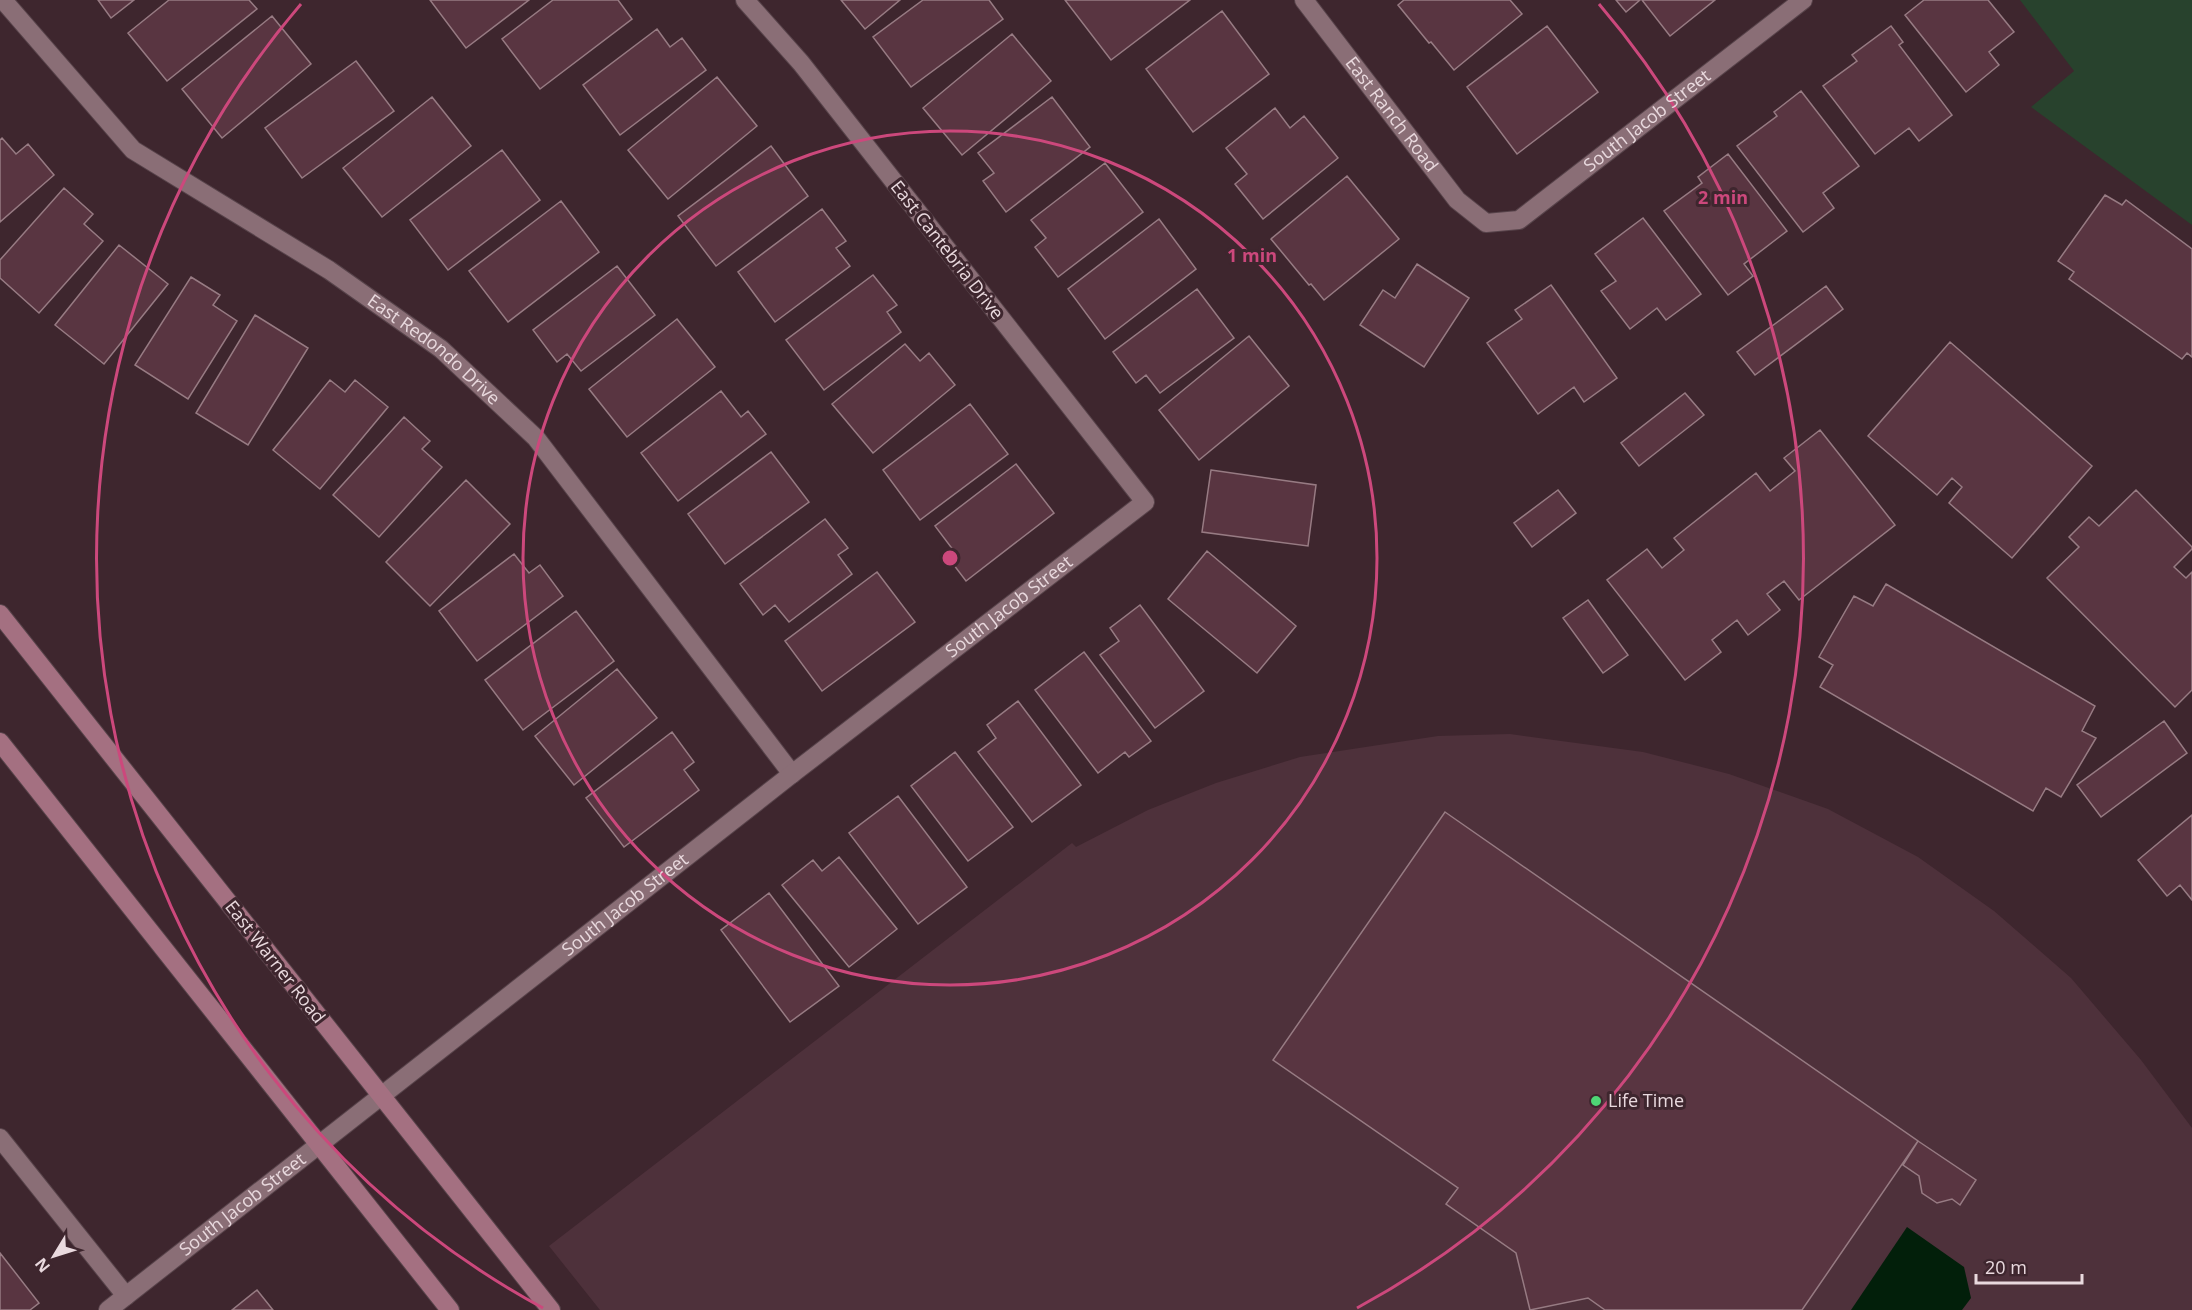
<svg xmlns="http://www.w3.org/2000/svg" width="2192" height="1310" font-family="'Open Sans',sans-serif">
<rect width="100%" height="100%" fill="#3e262e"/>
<path fill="#4e313b" d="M 1510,734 L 1643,752 L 1729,774 L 1828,809 L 1918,857 L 1994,911 L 2071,978 L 2141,1060 L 2192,1128 L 2192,1310 L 600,1310 L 549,1246 L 1072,843 L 1076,847 L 1148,810 L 1216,783 L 1300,757 L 1438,736 Z"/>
<path fill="#28422d" d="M 2020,0 L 2192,0 L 2192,225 L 2031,107 L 2074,71 Z"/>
<path fill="#021f0a" d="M 1907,1227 L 1964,1267 L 1971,1298 L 1962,1310 L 1851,1310 Z"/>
<path fill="#593541" stroke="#977b83" stroke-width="1.5" d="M 98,0 L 134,0 L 111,18 Z
M 169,0 L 249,0 L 257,9 L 167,81 L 128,33 Z
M 430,0 L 529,0 L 466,48 Z
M 553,0 L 618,0 L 632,19 L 540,89 L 502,39 Z
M 841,0 L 900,0 L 865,29 Z
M 923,0 L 989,0 L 1003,19 L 911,87 L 873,37 Z
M 1065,0 L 1190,0 L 1111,60 Z
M 1404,0 L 1510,0 L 1522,14 L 1454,70 L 1431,42 L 1429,43 L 1398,5 Z
M 1616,0 L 1640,0 L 1626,12 Z
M 1642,0 L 1715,0 L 1670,36 Z
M 1924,0 L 1988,0 L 2014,32 L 1989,52 L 1999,65 L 1966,92 L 1905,15 Z
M 1222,11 L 1269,74 L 1193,132 L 1146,69 Z
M 272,16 L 311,64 L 222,138 L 182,89 Z
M 1547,26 L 1598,92 L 1517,154 L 1467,87 Z
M 1891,26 L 1903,42 L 1899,45 L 1952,115 L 1919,141 L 1909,128 L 1875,154 L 1823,86 L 1857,61 L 1852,55 Z
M 657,29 L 670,47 L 682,38 L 706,70 L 620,135 L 583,85 Z
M 1012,34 L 1051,81 L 962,155 L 923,108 Z
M 356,61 L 394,111 L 302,178 L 265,128 Z
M 717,77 L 757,126 L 668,199 L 628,150 Z
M 1801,91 L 1859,166 L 1823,193 L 1834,208 L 1803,232 L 1737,146 L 1777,116 L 1774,112 Z
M 432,97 L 471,146 L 382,217 L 343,168 Z
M 1052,97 L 1090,147 L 1006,212 L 983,181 L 994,173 L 978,153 Z
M 1275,108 L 1290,128 L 1304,116 L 1338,158 L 1263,219 L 1235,184 L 1247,174 L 1226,148 Z
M 2,138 L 16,154 L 28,144 L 54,175 L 0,222 L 0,140 Z
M 771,146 L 808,196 L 716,266 L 678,216 Z
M 502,150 L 540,200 L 448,270 L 410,220 Z
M 1728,154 L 1787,231 L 1744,264 L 1753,276 L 1728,295 L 1664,211 L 1702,183 L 1698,177 Z
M 1105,163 L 1143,212 L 1058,277 L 1035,247 L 1046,238 L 1031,220 Z
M 1347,176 L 1399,239 L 1324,300 L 1311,284 L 1309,285 L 1271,239 Z
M 64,188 L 93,214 L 84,224 L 103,241 L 39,313 L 0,278 L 0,260 Z
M 2105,195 L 2122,205 L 2126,200 L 2192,249 L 2192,357 L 2187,353 L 2182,359 L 2069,279 L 2074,272 L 2058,261 Z
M 561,201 L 599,252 L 508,322 L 469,271 Z
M 822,209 L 846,241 L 836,248 L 850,266 L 775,322 L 738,272 Z
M 1643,218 L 1701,294 L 1666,320 L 1657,308 L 1630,329 L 1601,291 L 1616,281 L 1595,254 Z
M 1159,219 L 1196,269 L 1105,339 L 1068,289 Z
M 119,245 L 168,284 L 104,364 L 55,325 Z
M 1417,264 L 1469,298 L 1424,367 L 1360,325 L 1383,290 L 1395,298 Z
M 617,266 L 655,315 L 581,371 L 567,354 L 557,362 L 533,330 Z
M 873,275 L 897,305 L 887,312 L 901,332 L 824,390 L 786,340 Z
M 191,277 L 220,295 L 213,305 L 237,321 L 188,399 L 135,365 Z
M 1551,285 L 1617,378 L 1584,402 L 1574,387 L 1538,414 L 1487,343 L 1522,319 L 1515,310 Z
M 1826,286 L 1843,309 L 1755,375 L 1737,352 Z
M 1197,289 L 1234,338 L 1160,393 L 1146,375 L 1136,383 L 1113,352 Z
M 255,315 L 308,348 L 248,445 L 196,413 Z
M 677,319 L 715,367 L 627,437 L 589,389 Z
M 1249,336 L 1289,386 L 1199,460 L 1159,410 Z
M 1950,342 L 2092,466 L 2012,558 L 1949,503 L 1962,487 L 1952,478 L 1937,495 L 1868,436 Z
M 905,344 L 920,361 L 929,353 L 955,385 L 873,453 L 832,404 Z
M 330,380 L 345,392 L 355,380 L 388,407 L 320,489 L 273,450 Z
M 721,391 L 741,417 L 748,411 L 766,434 L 678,501 L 641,453 Z
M 1685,393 L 1704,415 L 1639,466 L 1621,443 Z
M 970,404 L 1008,454 L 920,520 L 883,470 Z
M 404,417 L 430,441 L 422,449 L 442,467 L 379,537 L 333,495 Z
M 1820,430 L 1895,525 L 1799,600 L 1784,581 L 1767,594 L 1780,610 L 1748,635 L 1737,620 L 1712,640 L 1721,652 L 1685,680 L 1607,580 L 1647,549 L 1662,568 L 1684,550 L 1674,538 L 1756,473 L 1770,491 L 1795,471 L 1784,458 Z
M 771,452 L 809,502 L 725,564 L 688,514 Z
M 1016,464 L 1054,513 L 966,581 L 950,560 L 957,555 L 935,526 Z
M 1211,470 L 1316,485 L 1308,546 L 1202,532 Z
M 466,480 L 510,524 L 430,606 L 386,562 Z
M 1558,490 L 1576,513 L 1532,547 L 1514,523 Z
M 2136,490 L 2192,547 L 2192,549 L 2174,567 L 2186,578 L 2192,572 L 2192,690 L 2175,707 L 2047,578 L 2079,547 L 2069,537 L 2089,517 L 2099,526 Z
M 825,519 L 848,548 L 838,555 L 852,574 L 789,622 L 775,605 L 763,615 L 740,584 Z
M 1207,551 L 1296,626 L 1257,673 L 1168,599 Z
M 514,554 L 529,573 L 540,565 L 563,596 L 477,661 L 439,611 Z
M 877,572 L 915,622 L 822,691 L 785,641 Z
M 1886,584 L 2095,706 L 2082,731 L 2096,738 L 2061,797 L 2046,788 L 2033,811 L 1820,687 L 1833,665 L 1819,657 L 1854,596 L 1873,606 Z
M 1588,600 L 1628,655 L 1603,673 L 1563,618 Z
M 1140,605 L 1204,691 L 1155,728 L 1100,655 L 1119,641 L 1110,628 Z
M 576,611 L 614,661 L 523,730 L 485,680 Z
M 1084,652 L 1151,741 L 1129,757 L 1125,752 L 1098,773 L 1035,690 Z
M 617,669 L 657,718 L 574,785 L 535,736 Z
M 1018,701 L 1081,785 L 1032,822 L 978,752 L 996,738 L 987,725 Z
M 2164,721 L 2187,753 L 2101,817 L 2077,785 Z
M 672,732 L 694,762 L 684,770 L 699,790 L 624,847 L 586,798 Z
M 955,752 L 1013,827 L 968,861 L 911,786 Z
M 898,796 L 967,887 L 918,924 L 849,833 Z
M 1445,812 L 1918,1141 L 1802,1310 L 1605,1310 L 1588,1298 L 1530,1310 L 1516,1253 L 1446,1204 L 1458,1188 L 1273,1060 Z
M 2192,815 L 2192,900 L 2180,885 L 2167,896 L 2138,860 Z
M 839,857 L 897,929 L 849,967 L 782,885 L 813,860 L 822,871 Z
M 769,893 L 839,986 L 790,1022 L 721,930 Z
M 1918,1141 L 1976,1180 L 1960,1205 L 1952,1199 L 1937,1203 L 1922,1193 L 1919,1176 L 1903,1165 Z
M 0,1253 L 39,1303 L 30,1310 L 0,1310 Z
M 257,1290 L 273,1310 L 232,1310 Z"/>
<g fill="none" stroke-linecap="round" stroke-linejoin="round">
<g stroke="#57434a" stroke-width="20">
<g id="street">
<path id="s1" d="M 3,0 L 133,150 L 329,270 L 441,349 L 536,438 L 792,774"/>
<path id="s2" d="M 1304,0 L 1457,200 L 1486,223 L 1519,220 L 1803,0"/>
<path d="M 0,1138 L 126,1296"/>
<path id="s3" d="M 108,1310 L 792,774 L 1145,502 L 801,63 L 745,0"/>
</g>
</g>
<g stroke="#57434a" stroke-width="20">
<path id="secondary" d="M 0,614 L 551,1310
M 0,742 L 450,1310"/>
</g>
<use href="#street" stroke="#8a6e76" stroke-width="18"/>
<use href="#secondary" stroke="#a47081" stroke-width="18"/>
</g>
<g fill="none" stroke="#cc487c" stroke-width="3">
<circle cx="950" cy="558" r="427"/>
<path d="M543 1308A853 853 0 0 1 301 4M1599 4A853 853 0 0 1 1357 1308"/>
</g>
<circle fill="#4ed675" stroke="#3e262e" stroke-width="2" cx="1596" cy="1101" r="6"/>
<g text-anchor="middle" stroke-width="6" stroke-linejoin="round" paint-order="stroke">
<g font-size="18" fill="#e9d9de" stroke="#3e262e">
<text dy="6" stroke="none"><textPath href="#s2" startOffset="144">East Ranch Road</textPath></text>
<text dy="6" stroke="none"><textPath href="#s2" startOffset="484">South Jacob Street</textPath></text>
<text transform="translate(947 250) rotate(52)" y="6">East Cantebria Drive</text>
<text dy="6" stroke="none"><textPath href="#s1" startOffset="560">East Redondo Drive</textPath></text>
<text dy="6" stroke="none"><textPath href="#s3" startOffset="1143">South Jacob Street</textPath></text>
<text dy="6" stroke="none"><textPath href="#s3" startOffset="657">South Jacob Street</textPath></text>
<text transform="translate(275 962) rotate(52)" y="6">East Warner Road</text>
<text dy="6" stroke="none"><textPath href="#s3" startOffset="171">South Jacob Street</textPath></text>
</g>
<g font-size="18" fill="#e9d9de" stroke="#3e262e" text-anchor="start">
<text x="1608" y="1107">Life Time</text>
</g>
</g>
<circle cx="950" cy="558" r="9" fill="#cc487c" stroke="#3e262e" stroke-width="3"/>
<g font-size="18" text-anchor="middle" font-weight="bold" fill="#cc487c" stroke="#3e262e" stroke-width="6" stroke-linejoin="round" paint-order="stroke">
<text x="1723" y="204">2 min</text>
<text x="1252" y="262">1 min</text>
</g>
<g transform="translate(54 1256) rotate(232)" stroke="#3e262e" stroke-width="4.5" paint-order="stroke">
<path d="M0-4.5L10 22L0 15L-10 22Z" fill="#e9d9de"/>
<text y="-9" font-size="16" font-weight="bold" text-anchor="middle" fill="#e9d9de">N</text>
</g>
<path d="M1976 1274v9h106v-9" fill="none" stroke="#e9d9de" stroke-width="3"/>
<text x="1985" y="1274" font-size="18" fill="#e9d9de" stroke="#3e262e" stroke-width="4.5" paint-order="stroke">20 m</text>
</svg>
